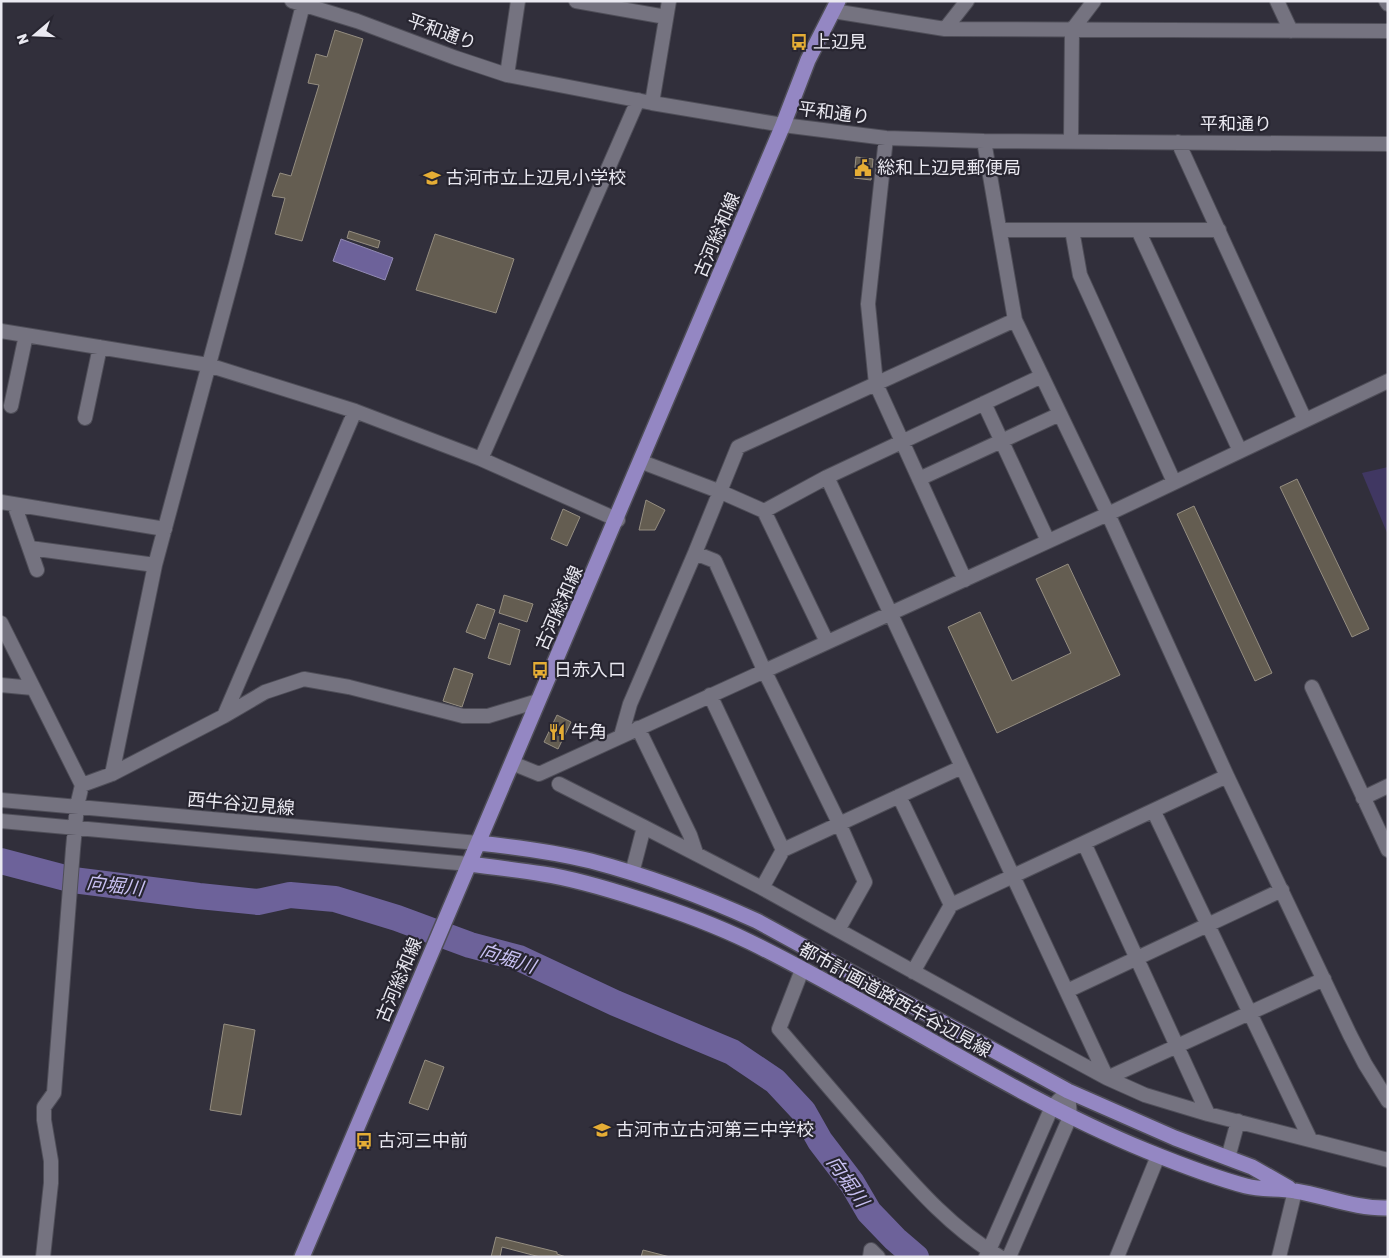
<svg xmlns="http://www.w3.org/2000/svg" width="1389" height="1258" font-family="Rubik,'Noto Sans JP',sans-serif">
<rect width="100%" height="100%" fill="#312f3b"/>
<path fill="#403762" d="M 1388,467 L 1388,535 L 1362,473 Z"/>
<path fill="#6d629a" stroke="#928ab4" d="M 341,239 L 393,258 L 385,280 L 333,261 Z"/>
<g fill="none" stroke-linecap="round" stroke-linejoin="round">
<path stroke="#6d629a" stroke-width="26" d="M 1,861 L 73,880 L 199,896 L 258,902 L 290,895 L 335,899 L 397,918 L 470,945 L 519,958 L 615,1003 L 732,1052 L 775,1081 L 803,1111 L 820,1141 L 852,1183 L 869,1212 L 895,1239 L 916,1257"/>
</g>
<path fill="#645d51" stroke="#958e81" d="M 335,30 L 363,39 L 302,241 L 275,234 L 285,198 L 272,196 L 280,173 L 291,176 L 319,85 L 308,83 L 316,54 L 327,57 Z
M 856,157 L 873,159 L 871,180 L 854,178 Z
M 349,231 L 380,241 L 378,248 L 347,238 Z
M 435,234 L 514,259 L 496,313 L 416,290 Z
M 1297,479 L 1369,629 L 1352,637 L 1280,487 Z
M 646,500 L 665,510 L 655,530 L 639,530 Z
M 1194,506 L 1272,673 L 1255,681 L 1177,514 Z
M 563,509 L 580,517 L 567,546 L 551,539 Z
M 1068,564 L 1120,675 L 997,733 L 948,627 L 980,612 L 1012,681 L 1071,653 L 1036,579 Z
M 504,595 L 533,604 L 527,622 L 499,613 Z
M 477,604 L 495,610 L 485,639 L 466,632 Z
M 499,623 L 520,630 L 510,665 L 488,658 Z
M 454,668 L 473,674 L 462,707 L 443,701 Z
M 557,715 L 571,722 L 558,749 L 544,742 Z
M 224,1024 L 255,1030 L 241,1115 L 210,1110 Z
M 425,1060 L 444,1067 L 428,1110 L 409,1103 Z
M 496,1237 L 557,1252 L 557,1254 L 566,1257 L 540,1257 L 502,1247 L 500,1257 L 491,1257 Z
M 643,1250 L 670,1257 L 641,1257 Z"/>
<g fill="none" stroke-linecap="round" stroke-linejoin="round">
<g stroke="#4f4e58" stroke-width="16">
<path id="minor" d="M 292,1 L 357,21 L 456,58 L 507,75 L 652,103 L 783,125 L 886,138 L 984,141 L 1388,144
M 576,1 L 666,17
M 1277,1 L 1291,31
M 1386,1 L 1388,4
M 833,11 L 945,29 L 1388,31
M 945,29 L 967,1
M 507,75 L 518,1
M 652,103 L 669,1
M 886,138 L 868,304 L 876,384 L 965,580
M 984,141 L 1015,320 L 1108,514 L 1227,776 L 1350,1035 L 1365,1064 L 1388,1101
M 1071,141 L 1072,30 L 1094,1
M 1178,142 L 1305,420
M 1000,230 L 1219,230
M 1072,230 L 1080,275 L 1174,482
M 1138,230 L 1240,451
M 1,331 L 208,365 L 355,411 L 481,459 L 618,520
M 984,403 L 1048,541
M 11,406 L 26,335
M 85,418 L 100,347
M 481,459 L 638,100
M 642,462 L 721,492 L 764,511 L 827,642
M 827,477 L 1107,1078 L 1324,979
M 919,479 L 1060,414
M 1,502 L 165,529
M 14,504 L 37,570
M 764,511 L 827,477 L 1042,376
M 30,548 L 155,565
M 695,553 L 715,561 L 764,670 L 839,823 L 865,882 L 838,930
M 1,623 L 82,785 L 77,806 L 73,849 L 54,1093 L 44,1107 L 44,1120 L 51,1161 L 51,1183 L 43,1257
M 1,685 L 33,688
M 1312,687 L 1388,850
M 710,695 L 783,850
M 224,716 L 355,411
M 638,728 L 690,835 L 696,853
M 621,736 L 630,704 L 695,553 L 738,447 L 1015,320
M 512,763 L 539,774 L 1108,514 L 1388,381
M 112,774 L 155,565 L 236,264 L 304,1
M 559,784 L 644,827 L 762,888 L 1048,1046 L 1107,1078 L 1145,1095 L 1208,1114 L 1388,1160
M 82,785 L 112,774 L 224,716 L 265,692 L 304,679 L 349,687 L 463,716 L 488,716 L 538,701
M 899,796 L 951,905
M 1363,798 L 1388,786
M 1,800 L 478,843
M 1154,812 L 1310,1139
M 1,821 L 469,864
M 1084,843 L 1208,1114
M 632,873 L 644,827
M 762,888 L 783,850 L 962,767
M 802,970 L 779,1029 C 809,1064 839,1099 869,1134 C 909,1179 947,1226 1000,1257
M 913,972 L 951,905 L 1227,776
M 1067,991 L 1282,890
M 1228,1158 L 1238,1121
M 870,1257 L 871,1250 L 878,1257
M 986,1257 L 1052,1107 L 1068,1091
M 1009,1257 L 1070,1117 L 1068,1091
M 1117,1257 L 1158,1156
M 1279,1257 L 1295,1191"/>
</g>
<g stroke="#4f4e58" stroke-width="18">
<path id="major" d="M 478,843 C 516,847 554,852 591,861 C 648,876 704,897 757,921 L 1068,1091 L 1175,1138 L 1252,1167 L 1289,1188
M 469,864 C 493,867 518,870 543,874 C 576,879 608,889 639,899 C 677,911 715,925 750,942 C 885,1008 1008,1094 1147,1151 C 1179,1164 1212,1177 1246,1186 C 1261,1190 1279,1188 1295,1191 C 1326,1196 1356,1209 1388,1208
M 302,1257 C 463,880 624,503 783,125 L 808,60 L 838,1"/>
</g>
<use href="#minor" stroke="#757380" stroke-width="14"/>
<use href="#major" stroke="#9487c3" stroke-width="15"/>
</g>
<defs>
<g id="bus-bare" transform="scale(1.35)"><path d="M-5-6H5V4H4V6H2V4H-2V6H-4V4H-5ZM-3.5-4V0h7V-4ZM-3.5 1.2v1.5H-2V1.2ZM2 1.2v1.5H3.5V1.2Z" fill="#e5ad35" stroke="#272530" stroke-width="2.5" paint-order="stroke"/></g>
<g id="civic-bare" transform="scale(1.35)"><path d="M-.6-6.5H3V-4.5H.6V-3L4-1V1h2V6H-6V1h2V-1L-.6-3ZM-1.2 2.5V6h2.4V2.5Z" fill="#e5ad35" stroke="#272530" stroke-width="2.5" paint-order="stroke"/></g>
<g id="school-bare" transform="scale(1.35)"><path d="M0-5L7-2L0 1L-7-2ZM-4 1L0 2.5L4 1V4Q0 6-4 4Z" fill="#e5ad35" stroke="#272530" stroke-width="2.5" paint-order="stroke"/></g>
<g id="restaurant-bare" transform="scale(1.35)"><path d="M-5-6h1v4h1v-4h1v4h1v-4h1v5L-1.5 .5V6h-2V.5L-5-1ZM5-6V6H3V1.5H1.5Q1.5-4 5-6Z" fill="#e5ad35" stroke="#272530" stroke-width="2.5" paint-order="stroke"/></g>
</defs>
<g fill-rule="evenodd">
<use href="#bus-bare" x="799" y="42"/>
<use href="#civic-bare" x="863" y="168"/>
<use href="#school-bare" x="432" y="178"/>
<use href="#bus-bare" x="540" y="670"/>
<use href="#restaurant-bare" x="557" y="732"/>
<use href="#school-bare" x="602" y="1130"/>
<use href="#bus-bare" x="364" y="1141"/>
</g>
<g text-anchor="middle" stroke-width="4.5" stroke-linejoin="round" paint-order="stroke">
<g font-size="18" fill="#eae9f1" stroke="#272530">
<text transform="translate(442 32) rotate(20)" y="6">平和通り</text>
<text transform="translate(834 113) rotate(7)" y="6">平和通り</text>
<text x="1236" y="130">平和通り</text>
<text transform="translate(717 235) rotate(-67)" y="6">古河総和線</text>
<text transform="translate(559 608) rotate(-66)" y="6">古河総和線</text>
<text transform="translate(241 804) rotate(5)" y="6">西牛谷辺見線</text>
<text transform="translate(399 980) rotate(-67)" y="6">古河総和線</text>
<text transform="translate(895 1000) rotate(29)" y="6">都市計画道路西牛谷辺見線</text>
</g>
<g font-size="18" fill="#eae9f1" stroke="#272530" text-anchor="start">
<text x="813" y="48">上辺見</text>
<text x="877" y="174">総和上辺見郵便局</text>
<text x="446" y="184">古河市立上辺見小学校</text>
<text x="554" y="676">日赤入口</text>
<text x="571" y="738">牛角</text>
<text x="616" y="1136">古河市立古河第三中学校</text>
<text x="378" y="1147">古河三中前</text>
</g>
<g font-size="19" font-style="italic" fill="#c8c0f2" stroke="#272530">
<text transform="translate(115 885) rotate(7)" y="7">向堀川</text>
<text transform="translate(508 958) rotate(18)" y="7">向堀川</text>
<text transform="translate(848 1181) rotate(55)" y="7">向堀川</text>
</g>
</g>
<rect width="1389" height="1258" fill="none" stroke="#eae9f1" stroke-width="5"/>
<g transform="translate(35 35) rotate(251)" stroke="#272530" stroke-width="4" paint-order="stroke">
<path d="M0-4L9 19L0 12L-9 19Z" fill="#eae9f1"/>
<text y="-8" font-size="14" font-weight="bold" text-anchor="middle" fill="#eae9f1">N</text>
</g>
</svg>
